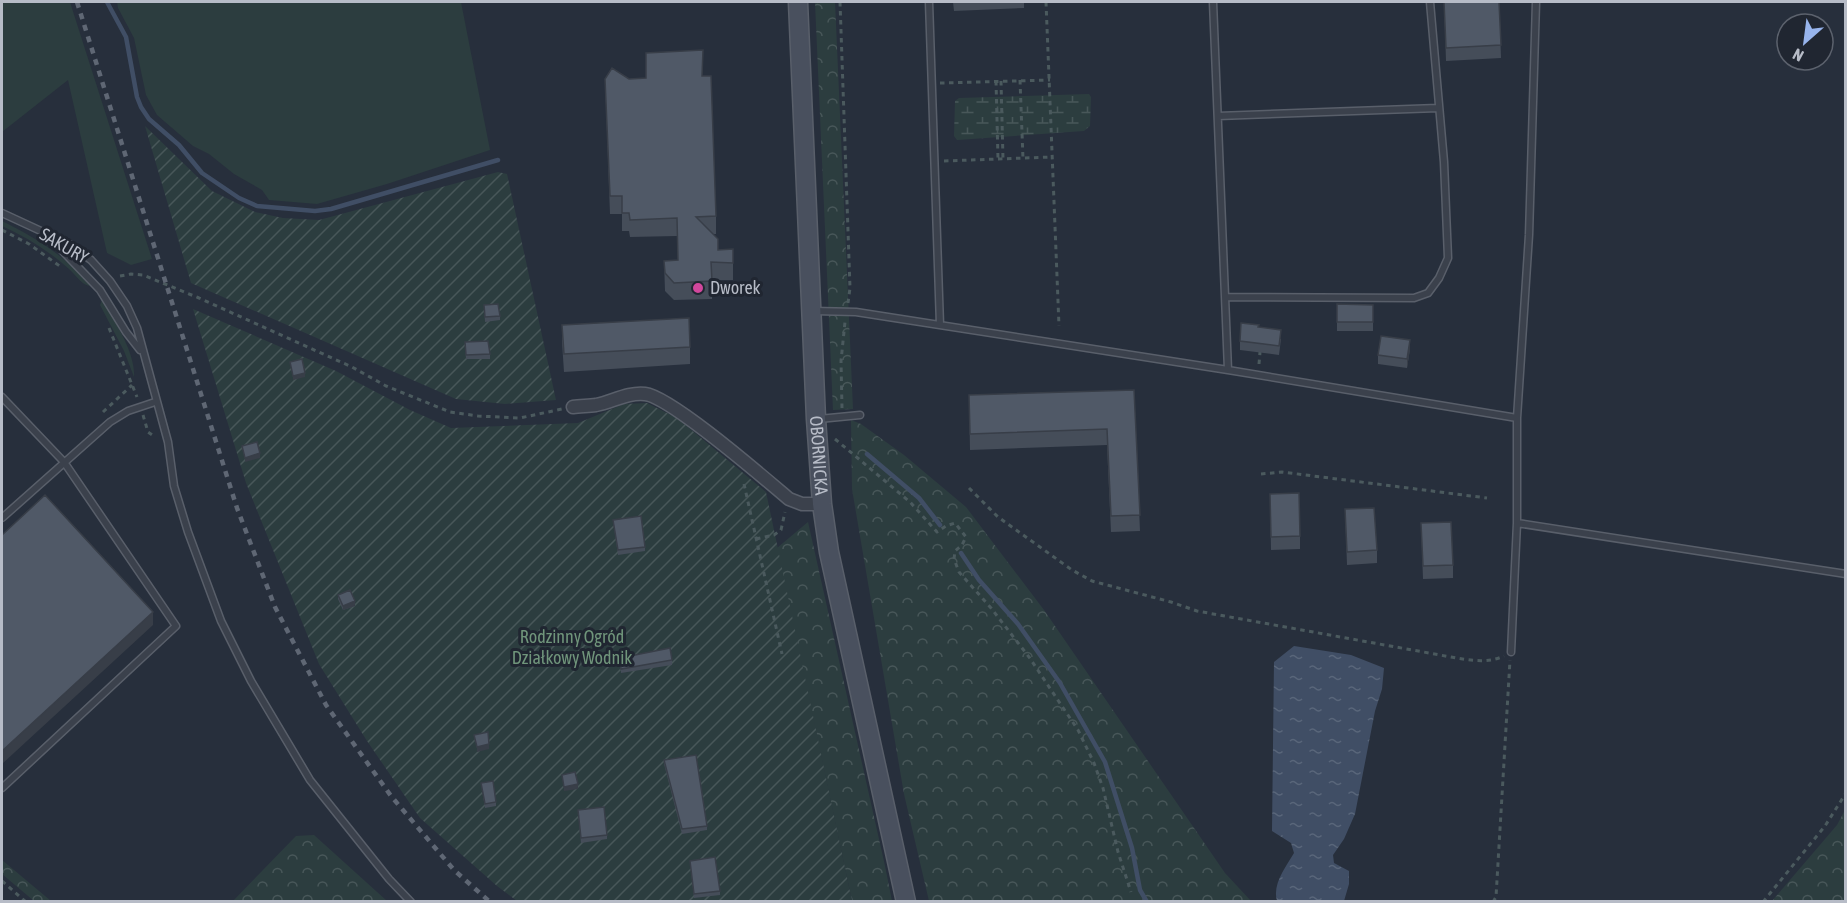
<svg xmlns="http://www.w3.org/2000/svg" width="1847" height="903" font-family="'Asap Condensed',sans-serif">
<defs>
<pattern id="forest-crowns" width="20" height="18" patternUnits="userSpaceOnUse" patternTransform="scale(1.5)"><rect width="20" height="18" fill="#2c3d3f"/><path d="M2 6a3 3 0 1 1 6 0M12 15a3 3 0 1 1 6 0" fill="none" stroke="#485759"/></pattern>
<pattern id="wetland-marsh" width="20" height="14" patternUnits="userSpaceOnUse" patternTransform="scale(1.5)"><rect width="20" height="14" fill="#2c3d3f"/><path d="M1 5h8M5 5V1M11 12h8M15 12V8" fill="none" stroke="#485759"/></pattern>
<pattern id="garden-furrows" width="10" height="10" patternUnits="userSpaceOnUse" patternTransform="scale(1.5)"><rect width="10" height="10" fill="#2c3d3f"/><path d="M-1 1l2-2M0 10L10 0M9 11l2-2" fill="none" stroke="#485759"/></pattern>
<pattern id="water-ripples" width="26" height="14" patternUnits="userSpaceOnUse" patternTransform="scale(1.5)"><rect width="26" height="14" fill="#404e65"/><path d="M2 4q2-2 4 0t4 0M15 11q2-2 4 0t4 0" fill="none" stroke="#59667a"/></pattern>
</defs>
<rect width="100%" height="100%" fill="#272f3c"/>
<path fill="#2c3d3f" d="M 2,2 L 70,2 L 152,259 L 131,265 L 107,253 L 68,80 L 2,132 Z
M 117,2 L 461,2 L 490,150 L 387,184 L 317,204 L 269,200 L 262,190 L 234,174 L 209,154 L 193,146 L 157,115 L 146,95 L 134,38 L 118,8 Z
M 2,221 C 35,237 67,257 91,286 C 82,286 76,275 69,269 C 49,251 26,237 2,226 Z
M 102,300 C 114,319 136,354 134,377 L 124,351 L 100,305 Z"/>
<path fill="url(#forest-crowns)" d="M 815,2 L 835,2 L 853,409 L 833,410 Z
M 851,420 L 861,424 L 904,455 L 966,507 L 1044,610 L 1225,873 L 1251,901 L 929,901 L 904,794 L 852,489 Z
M 808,522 L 885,866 L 892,901 L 852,901 L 777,548 Z
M 1845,810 L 1845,901 L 1772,901 L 1837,825 Z
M 314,835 L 387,901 L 233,901 L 296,836 Z
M 2,860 L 51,901 L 34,901 L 2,874 Z"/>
<path fill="url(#wetland-marsh)" d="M 1089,94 L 1091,97 L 1090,126 L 1084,131 L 957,140 L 954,136 L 955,101 L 959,98 Z"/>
<path fill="url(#garden-furrows)" d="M 145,126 L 212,191 L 255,212 L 283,218 L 319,220 L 498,172 L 507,174 L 556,400 L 505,404 L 456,399 L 191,283 Z
M 193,309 L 336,371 L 410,410 L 451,428 L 578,423 L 624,404 L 647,403 L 677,418 L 766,492 L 852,901 L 517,901 L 497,886 L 420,818 L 367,741 L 319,664 L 246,483 Z"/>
<path fill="url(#water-ripples)" d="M 1294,646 L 1351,655 L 1384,668 L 1382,689 L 1375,711 L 1355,814 L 1344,839 L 1333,855 L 1334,863 L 1349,871 L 1349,884 L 1344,901 L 1277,901 C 1272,884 1286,867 1294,853 L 1291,843 L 1272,831 L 1274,662 Z"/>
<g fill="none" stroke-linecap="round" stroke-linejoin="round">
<path stroke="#404e65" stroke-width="4.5" d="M 107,2 L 126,37 L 137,97 L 141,107 L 149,119 L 179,145 L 202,173 L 239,198 L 257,206 L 315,211 L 331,209 L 498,160
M 867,454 L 919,498 L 940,525
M 961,553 L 979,580 L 1018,624 L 1060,683 L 1105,762 L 1132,848 L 1140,890 L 1147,902"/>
<g stroke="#595f6a" stroke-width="9">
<path id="service" d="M 929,2 L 940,325
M 1213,2 L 1228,370
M 1218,116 L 1438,108
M 2,213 L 69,244 L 91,260 L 110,281 L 127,306 L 137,328 L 168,442 L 174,486 L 188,532 L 221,621 L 251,681 L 310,780 L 389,879 L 411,902
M 51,239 L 100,290 L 126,332 L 140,350
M 1226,297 L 1414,298 L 1428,293 L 1439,278 L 1448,258 L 1444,162 L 1430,2
M 814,311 L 856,312 L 1228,370 L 1517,418
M 2,397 L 64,462 L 176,626 L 2,788
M 819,419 L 860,415
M 2,518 L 110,422 L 128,411 L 155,402
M 1517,523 L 1846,574
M 1511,652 L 1517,523 L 1517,418 L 1529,235 L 1536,2"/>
</g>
<g stroke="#595f6a" stroke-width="15">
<path id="minor" d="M 573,407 C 580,406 588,406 596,405 C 612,402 628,392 645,394 C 671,397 764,478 789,499 L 802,504 L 822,504"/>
</g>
<g stroke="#595f6a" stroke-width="21">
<g id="secondary">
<path id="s1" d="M 798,2 L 816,419 L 822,504 L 829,552 L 906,902"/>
</g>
</g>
<path stroke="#4b5a5e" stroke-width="3" stroke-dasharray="4.5 4.5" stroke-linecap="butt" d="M 840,2 L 850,288 L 848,303
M 1046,2 L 1059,326
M 1020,80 L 1023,159
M 996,81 L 998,159
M 1001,81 L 1003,159
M 940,83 L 1050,80
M 944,161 L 1053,157
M 2,230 L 29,244 L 61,267
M 120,276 L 131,274 L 143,275 L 199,298 L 352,367 L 386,386 L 450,412 L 478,416 L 520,418 L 562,409
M 109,328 L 137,397
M 1259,364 L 1260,352
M 842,408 L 841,361 L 845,322
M 103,412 L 132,385
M 143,415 L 148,432 L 155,437
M 835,439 L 910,502 L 937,532 L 946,526 L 955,523 L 966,537 L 962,545 L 955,551 L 954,559 L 959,572 L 991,608 L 1029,657 L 1078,730 L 1094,763 L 1103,788 L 1118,852 L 1131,892
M 1261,474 L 1282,472 L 1487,498
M 744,484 L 782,654
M 969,488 L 998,517 L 1072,570 L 1092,581 L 1171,602 L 1197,611 L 1451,657 C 1469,660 1487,664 1504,656
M 756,539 L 774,535 L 781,530 L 785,512
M 2,881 L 26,902
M 1493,902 L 1496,897 L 1510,660
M 1763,902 L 1825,826 L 1846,793"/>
<use href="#service" stroke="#3b414c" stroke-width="6"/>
<use href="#minor" stroke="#3b414c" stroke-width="12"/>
<use href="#secondary" stroke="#49505e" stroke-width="18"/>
<path stroke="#5f6774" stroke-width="4.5" stroke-dasharray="6 6" stroke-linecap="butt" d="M 77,2 L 237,508 L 275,607 L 326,705 L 391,796 L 454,870 L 490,902"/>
</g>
<path fill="#454d59" d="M 953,2 L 1024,2 L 1024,8 L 954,11 Z
M 1444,2 L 1499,2 L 1501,58 L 1446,61 Z
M 702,76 L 716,216 L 716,234 L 713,234 L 718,250 L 733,249 L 733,280 L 712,280 L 712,299 L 674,300 L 665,291 L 664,261 L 678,260 L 677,236 L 630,237 L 629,231 L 622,231 L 622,214 L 610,214 L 605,79 L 629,79 Z
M 1337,304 L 1373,305 L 1373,331 L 1337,331 Z
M 484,305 L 500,316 L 500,320 L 485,322 Z
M 562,325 L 690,347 L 690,364 L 564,372 L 562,342 Z
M 1259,328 L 1281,339 L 1279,355 L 1240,350 L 1240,341 Z
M 465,342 L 490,354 L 490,359 L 466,359 Z
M 1410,349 L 1407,368 L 1378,364 L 1378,355 Z
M 1134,390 L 1140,531 L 1111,532 L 1107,445 L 970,450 L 969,395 Z
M 1270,494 L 1300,536 L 1300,549 L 1271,550 Z
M 1345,509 L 1377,550 L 1377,563 L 1347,565 Z
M 613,520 L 645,547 L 645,551 L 618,555 Z
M 1421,523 L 1453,565 L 1453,578 L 1423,579 Z
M 338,595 L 355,606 L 343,610 L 338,599 Z
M 620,658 L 672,660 L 672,665 L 621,673 Z
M 664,760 L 707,826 L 707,830 L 682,834 L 664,764 Z
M 481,783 L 496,802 L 496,806 L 485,808 Z
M 578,810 L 607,835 L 607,839 L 581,843 Z
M 690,861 L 720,891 L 720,895 L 694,898 Z"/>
<path fill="#383e48" d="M 1410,340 L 1410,349 L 1407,368 L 1407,359 Z
M 305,373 L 305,377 L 293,380 L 293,376 Z
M 260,453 L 260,458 L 245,462 L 245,458 Z
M 355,601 L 355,606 L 343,610 L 343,606 Z
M 153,612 L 153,625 L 2,764 L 2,751 Z
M 489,744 L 489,749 L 477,752 L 477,747 Z
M 578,784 L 578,789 L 564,791 L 564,787 Z"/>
<path fill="#505967" stroke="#383e48" stroke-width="1.5" d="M 1444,2 L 1499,2 L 1501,45 L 1446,48 Z
M 703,50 L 702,76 L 711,76 L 716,216 L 696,217 L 718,239 L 718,250 L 733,249 L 733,263 L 711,262 L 712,281 L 674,283 L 665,273 L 664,261 L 678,260 L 677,218 L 630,220 L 629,213 L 622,213 L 622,196 L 610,196 L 605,79 L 612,68 L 629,79 L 646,78 L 646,53 Z
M 498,304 L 500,316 L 485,317 L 484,305 Z
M 1337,304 L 1373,305 L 1373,322 L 1337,322 Z
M 689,318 L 690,347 L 564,354 L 562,325 Z
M 1241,323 L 1259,325 L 1258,327 L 1281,330 L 1279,346 L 1240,341 Z
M 1381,336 L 1410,340 L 1407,359 L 1378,355 Z
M 488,341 L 490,354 L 466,355 L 465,342 Z
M 302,359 L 305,373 L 293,376 L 290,362 Z
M 1134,390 L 1140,515 L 1111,516 L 1107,429 L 970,434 L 969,395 Z
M 257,442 L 260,453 L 245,458 L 242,446 Z
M 1299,493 L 1300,536 L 1271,537 L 1270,494 Z
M 45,495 L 153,612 L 2,751 L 2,535 Z
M 1374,508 L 1377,550 L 1347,552 L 1345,509 Z
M 641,516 L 645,547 L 618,550 L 613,520 Z
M 1451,522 L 1453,565 L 1423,566 L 1421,523 Z
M 350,590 L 355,601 L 343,606 L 338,595 Z
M 670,648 L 672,660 L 621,669 L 620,658 Z
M 488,732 L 489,744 L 477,747 L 474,735 Z
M 696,755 L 707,826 L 682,829 L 664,760 Z
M 575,772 L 578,784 L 564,787 L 562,775 Z
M 493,781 L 496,802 L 485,804 L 481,783 Z
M 604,807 L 607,835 L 581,838 L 578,810 Z
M 715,857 L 720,891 L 694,894 L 690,861 Z"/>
<circle fill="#d1479c" stroke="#202631" stroke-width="2" cx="698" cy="288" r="6"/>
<g text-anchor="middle" stroke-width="6" stroke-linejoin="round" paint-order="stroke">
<g font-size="18" fill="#b7bcc7" stroke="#202631">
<text transform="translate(64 246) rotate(30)" y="6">SAKURY</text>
<text dy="6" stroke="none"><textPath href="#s1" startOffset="454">OBORNICKA</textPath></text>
</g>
<g font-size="18" fill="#b7bcc7" stroke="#202631" text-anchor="start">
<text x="710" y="294">Dworek</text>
</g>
<g font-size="18" fill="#70957b" stroke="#202631">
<text x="572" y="643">Rodzinny Ogród<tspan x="572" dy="21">Działkowy Wodnik</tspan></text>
</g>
</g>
<rect width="1847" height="903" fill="none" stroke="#b7bcc7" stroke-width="6"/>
<g transform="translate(1805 42) rotate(208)"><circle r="28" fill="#202631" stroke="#5c626d" stroke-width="1.5"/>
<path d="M0-4.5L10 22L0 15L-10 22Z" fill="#97b4ec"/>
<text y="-9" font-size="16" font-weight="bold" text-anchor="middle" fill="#b7bcc7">N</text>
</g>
</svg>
